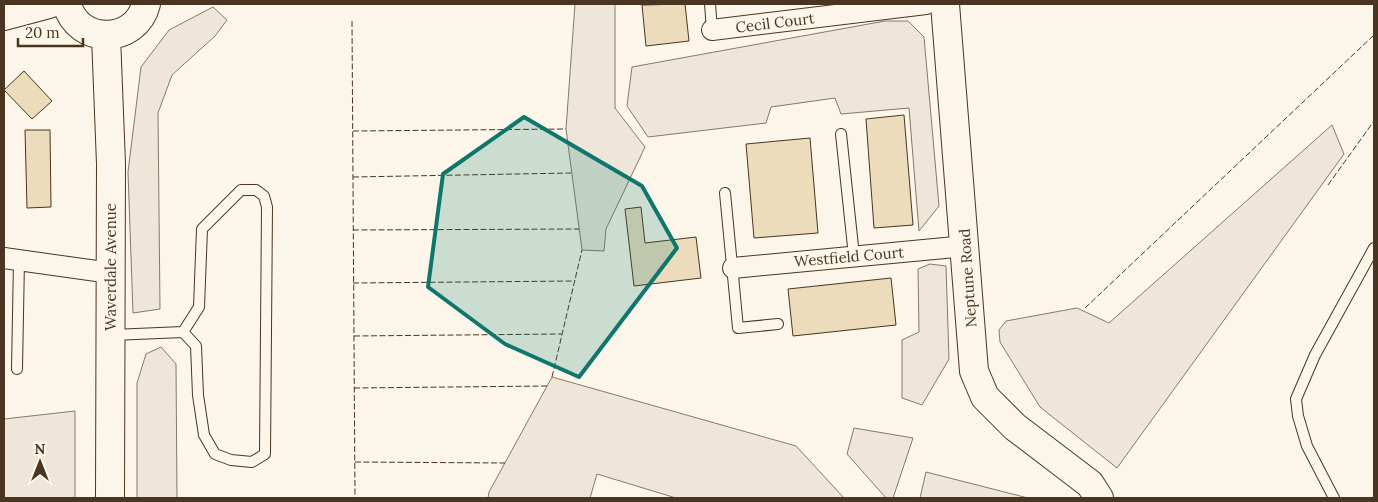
<svg xmlns="http://www.w3.org/2000/svg" width="1378" height="502" font-family="Lora,serif">
<rect width="100%" height="100%" fill="#fbf6e9"/>
<path fill="#ede6d9" stroke="#887966" d="M 575,4 L 615,4 L 615,108 L 645,147 L 606,229 L 604,251 L 582,250 L 566,129 Z
M 213,7 L 227,20 L 215,36 L 172,75 L 158,113 L 160,309 L 133,313 L 128,172 L 141,67 L 169,30 Z
M 885,21 L 908,21 L 924,37 L 939,206 L 919,231 L 909,108 L 841,114 L 835,98 L 771,107 L 766,123 L 648,137 L 627,106 L 632,67 Z
M 1332,125 L 1344,154 L 1117,468 L 1040,407 L 1000,342 L 999,330 L 1006,321 L 1077,308 L 1109,323 Z
M 930,264 L 946,266 L 949,359 L 922,405 L 902,398 L 902,340 L 919,332 L 918,269 Z
M 161,347 L 176,364 L 177,498 L 137,498 L 137,383 L 146,354 Z
M 552,377 L 796,446 L 844,498 L 676,498 L 597,474 L 590,498 L 488,498 L 489,492 Z
M 75,411 L 75,498 L 4,498 L 4,419 Z
M 854,428 L 913,438 L 893,498 L 886,498 L 847,454 Z
M 926,472 L 1028,498 L 920,498 Z"/>
<path fill="#ecdcbc" stroke="#4a3520" d="M 685,4 L 689,41 L 646,46 L 642,5 Z
M 24,71 L 52,101 L 32,119 L 4,90 Z
M 904,115 L 913,225 L 874,228 L 866,119 Z
M 25,130 L 50,130 L 51,207 L 27,208 Z
M 810,138 L 818,233 L 754,238 L 746,144 Z
M 641,207 L 645,243 L 696,237 L 701,278 L 634,286 L 625,209 Z
M 891,278 L 896,325 L 793,336 L 788,289 Z"/>
<g fill="none" stroke-linecap="round" stroke-linejoin="round">
<g stroke="#4a3520" stroke-width="12">
<path id="lane" d="M 710,4 L 712,30
M 841,134 L 854,256
M 725,193 L 738,328 L 778,324
M 112,335 L 183,332 L 199,307 L 202,229 L 241,190 L 256,190 L 264,196 L 267,207 L 265,454 L 252,462 L 231,460 L 215,454 L 204,435 L 198,395 L 196,346 L 183,332
M 17,369 L 19,260
M 1334,498 L 1307,446 L 1298,416 L 1296,399 L 1315,355 L 1374,248"/>
</g>
<g stroke="#4a3520" stroke-width="22">
<path id="street" d="M 712,30 L 926,4
M 4,258 L 111,273
M 733,268 L 966,246"/>
</g>
<g stroke="#4a3520" stroke-width="30">
<path id="secondary" d="M 945,4 L 974,371 L 985,397 L 1015,427 L 1090,484 L 1099,498"/>
</g>
<g stroke="#4a3520" stroke-width="30">
<path id="primary" d="M 67,4 C 77,45 136,45 146,4
M 4,16 L 49,4
M 106,36 L 111,164 L 110,498"/>
</g>
<use href="#lane" stroke="#fbf6e9" stroke-width="10"/>
<use href="#street" stroke="#fbf6e9" stroke-width="20"/>
<use href="#secondary" stroke="#fbf6e9" stroke-width="28"/>
<use href="#primary" stroke="#fbf6e9" stroke-width="28"/>
<path stroke="#4a3520" stroke-width="1" stroke-dasharray="6 2.5" stroke-linecap="butt" d="M 352,21 L 355,498
M 353,131 L 566,129
M 353,177 L 571,173
M 1328,185 L 1374,121
M 353,230 L 579,229
M 353,283 L 575,281
M 1085,308 L 1374,35
M 354,336 L 562,334
M 552,377 L 582,250
M 354,388 L 547,386
M 355,462 L 505,463"/>
</g>
<path fill="#0f766e" fill-opacity="0.2" stroke="#0f766e" stroke-width="4" stroke-linejoin="round" d="M 524,117 L 642,186 L 677,248 L 579,377 L 505,344 L 428,287 L 443,174 Z"/>
<g text-anchor="middle" stroke-width="4" stroke-linejoin="round" paint-order="stroke">
<g font-size="15" fill="#4a3520" stroke="#fbf6e9">
<text transform="translate(775 23) rotate(-7)" y="5">Cecil Court</text>
<text transform="translate(849 257) rotate(-5)" y="5">Westfield Court</text>
<text transform="translate(111 267) rotate(-90)" y="5">Waverdale Avenue</text>
<text transform="translate(968 278) rotate(-94)" y="5">Neptune Road</text>
</g>
</g>
<rect width="1378" height="502" fill="none" stroke="#4a3520" stroke-width="10"/>
<g transform="translate(40 462)" stroke="#fbf6e9" stroke-width="4" paint-order="stroke">
<path d="M0-4L9 19L0 12L-9 19Z" fill="#4a3520"/>
<text y="-8" font-size="14" font-weight="bold" text-anchor="middle" fill="#4a3520">N</text>
</g>
<path d="M18 38v8h65v-8" fill="none" stroke="#4a3520" stroke-width="2.5"/>
<text x="25" y="38" font-size="15" fill="#4a3520" stroke="#fbf6e9" stroke-width="4" paint-order="stroke">20 m</text>
</svg>
